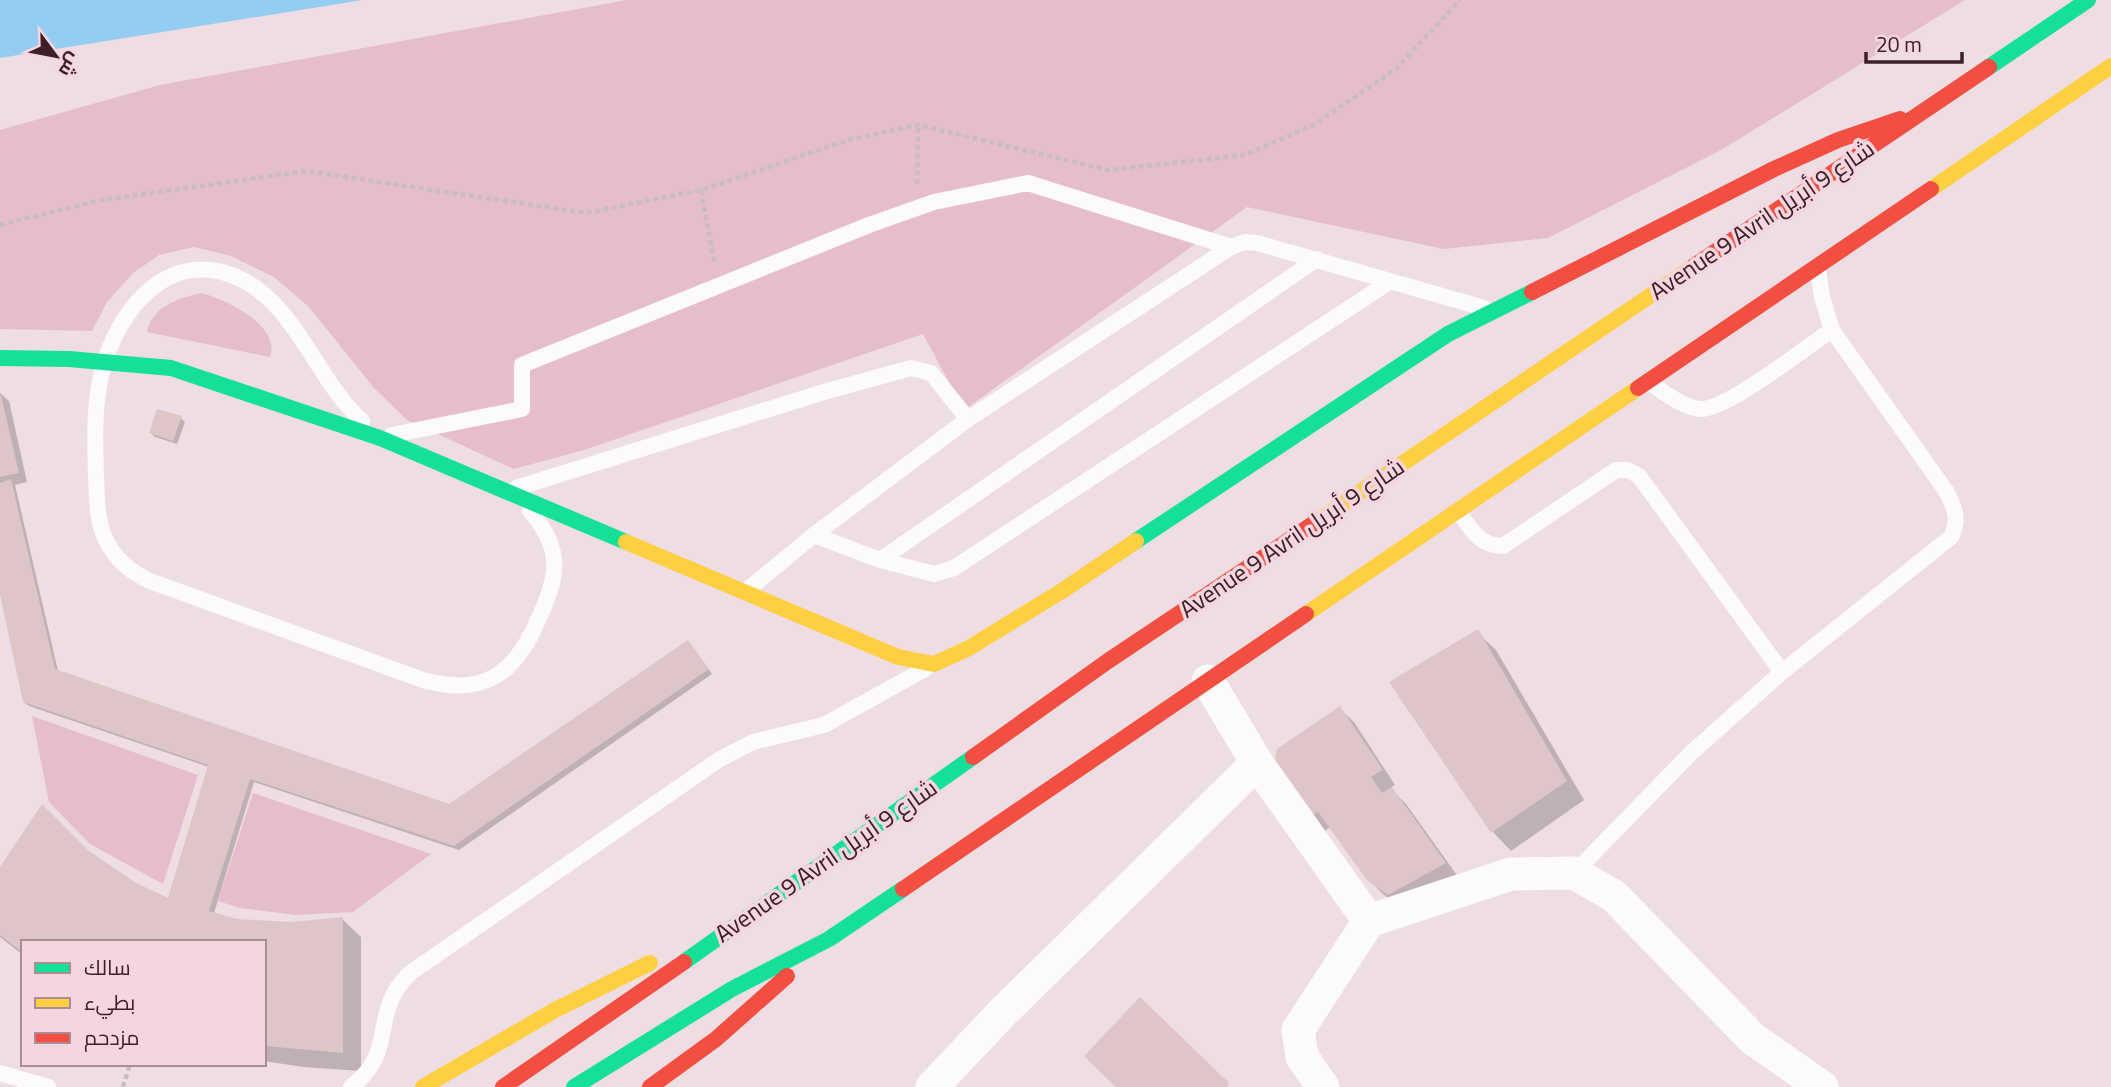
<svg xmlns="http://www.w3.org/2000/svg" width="2111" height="1087" font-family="Georgia,Cairo,serif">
<rect width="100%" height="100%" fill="#eedde2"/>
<path fill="#e6bdca" d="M 627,0 L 1965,0 L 1721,150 L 1548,238 L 1444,249 L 1247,207 L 964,410 L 923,334 L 584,450 L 514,469 L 407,420 L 374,388 L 309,307 L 274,277 L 231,256 L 194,247 L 159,255 L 133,273 L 107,302 L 92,331 L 0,329 L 0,130 L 160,85 Z
M 202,293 C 226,300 281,325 270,357 L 147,332 C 152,306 179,298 202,293 Z
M 32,716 L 198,775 L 163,884 L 90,844 L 49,802 Z
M 253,793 L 431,854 L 353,912 L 296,915 L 240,908 L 218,901 Z"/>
<path fill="#95ccf2" d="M 0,0 L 363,0 L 0,58 Z"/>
<path fill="#0003" d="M 0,393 L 9,401 L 27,482 L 15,485 L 58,671 L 449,805 L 692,647 L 712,674 L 459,850 L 254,782 L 214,913 L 237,920 L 292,924 L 342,919 L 361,937 L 361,1071 L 303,1067 L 264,1061 L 264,942 L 23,942 L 23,955 L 0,937 L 0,870 L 135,884 L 169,900 L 209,767 L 29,706 L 24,702 L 0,586 Z
M 181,418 L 185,422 L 177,444 L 155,437 L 151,433 Z
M 1477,632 L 1496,650 L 1584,800 L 1511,851 L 1493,832 L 1391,683 Z
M 1339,708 L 1354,722 L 1395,785 L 1390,788 L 1406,804 L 1459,878 L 1403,908 L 1383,894 L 1368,879 L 1331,827 L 1324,831 L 1310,817 Z"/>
<path fill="#ddc5c8" d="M 1,395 L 19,473 L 0,477 L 0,396 Z
M 157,409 L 182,416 L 173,441 L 149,433 Z
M 11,479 L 55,669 L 449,804 L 688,640 L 709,669 L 454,846 L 250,779 L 209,911 L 237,919 L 292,922 L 343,917 L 343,1053 L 264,1046 L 264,942 L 23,942 L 23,953 L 0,935 L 0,867 L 42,804 L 89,851 L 136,883 L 168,898 L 208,765 L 23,702 L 0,594 L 0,483 Z
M 1478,629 L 1567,781 L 1491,833 L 1389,682 Z
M 1340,706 L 1383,770 L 1371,777 L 1382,793 L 1392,787 L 1446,863 L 1388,895 L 1367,880 L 1318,812 L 1308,818 L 1272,772 L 1277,749 Z
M 1140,997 L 1230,1084 L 1227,1087 L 1116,1087 L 1084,1056 Z"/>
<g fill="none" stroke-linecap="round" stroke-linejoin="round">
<path stroke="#c8bec2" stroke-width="4.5" stroke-dasharray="5 3.5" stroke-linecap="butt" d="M 917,184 L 918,125
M 701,190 L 714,261
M 0,225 L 102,200 L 306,171 L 586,213 L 701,190 L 848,140 L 918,125 L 1109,170 L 1245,155 L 1315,124 L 1396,69 L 1460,0
M 123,1087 L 130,1064"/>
<path stroke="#fcfafb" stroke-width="16" d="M 1648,382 C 1663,391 1683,408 1701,409 C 1727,410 1807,346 1832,330
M 362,421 C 315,379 296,301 234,276 C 160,247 109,323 99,386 C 94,416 95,445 96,476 C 97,497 96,518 105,538 C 114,558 130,572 150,581 L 423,680 C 483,697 515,674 538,620 C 558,577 564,550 530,511
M 392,435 L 522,409 L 522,365 L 869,225 L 934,202 L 1028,183 L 1231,247 L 1245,242 L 1257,243 L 1484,308
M 516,488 L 824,392 L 911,368 L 931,373 L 968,419 L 1231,247
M 1458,511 C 1472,530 1478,545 1503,546 L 1616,470 L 1628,470 L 1639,476 L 1782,672
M 814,535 L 880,560 L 934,574 L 954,568 L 1389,282
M 880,560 L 1317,259
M 746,591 L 814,535 L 968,419
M 1574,873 L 1691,753 L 1737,712 L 1782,672 L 1951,537 C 1960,518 1955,509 1946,491 L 1832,330 L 1822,297 L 1818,268
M 0,1073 L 48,1087
M 351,1087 C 392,1055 375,1027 396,990 C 400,984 405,978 410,973 L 720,759 L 753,742 L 824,725 L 925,669"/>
<path stroke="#fcfafb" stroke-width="33" d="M 1208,681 L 1257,763 L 1369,921 L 1511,874 L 1574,873 L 1614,896 L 1753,1039 L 1822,1087
M 932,1087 L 1004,1011 L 1257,763
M 1323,1087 L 1302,1057 L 1298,1030 L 1369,921"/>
<path stroke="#16e098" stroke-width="16" d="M 1989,67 L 2088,0
M 0,358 L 69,359 L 171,368 L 380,438 L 626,542
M 1136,541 L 1448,334 L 1532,292
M 684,962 L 973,757
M 574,1087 L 732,989 L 829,939 L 903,889"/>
<path stroke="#ffcf43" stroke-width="16" d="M 1931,189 L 2111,66
M 1319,520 L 1694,266
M 626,542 L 898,657 L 934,664 L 969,648 L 1062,591 L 1136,541
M 1306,614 L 1638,388
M 423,1087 L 555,1010 L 650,963"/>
<path stroke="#f24e42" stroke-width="16" d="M 1694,266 L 1989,67
M 1532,292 L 1774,169 L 1838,140 L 1900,119
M 1638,388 L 1931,189
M 973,757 L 1108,661 L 1319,520
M 903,889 L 1306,614
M 503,1087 L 684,962
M 650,1087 L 716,1039 L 787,976"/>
</g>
<g text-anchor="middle" stroke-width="7" stroke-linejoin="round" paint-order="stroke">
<g font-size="24" fill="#3c1f29" stroke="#f5d6df">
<text transform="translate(1762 220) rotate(-34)" y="8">Avenue 9 Avril شارع 9 أبريل</text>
<text transform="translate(1292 538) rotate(-34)" y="8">Avenue 9 Avril شارع 9 أبريل</text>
<text transform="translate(826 861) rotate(-35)" y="8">Avenue 9 Avril شارع 9 أبريل</text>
</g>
</g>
<rect x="21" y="940" width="245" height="126" fill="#f5d6df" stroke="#ab8d96" stroke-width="2"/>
<rect x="35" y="963" width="35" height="10" fill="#16e098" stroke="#ab8d96" stroke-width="2"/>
<text x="84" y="975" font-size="21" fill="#3c1f29">سالك</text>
<rect x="35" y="998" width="35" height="10" fill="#ffcf43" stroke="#ab8d96" stroke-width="2"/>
<text x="84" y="1010" font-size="21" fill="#3c1f29">بطيء</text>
<rect x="35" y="1033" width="35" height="10" fill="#f24e42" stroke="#ab8d96" stroke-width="2"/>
<text x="84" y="1045" font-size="21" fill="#3c1f29">مزدحم</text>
<g transform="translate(56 56) rotate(122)" stroke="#f5d6df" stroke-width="5" paint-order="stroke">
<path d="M0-5L12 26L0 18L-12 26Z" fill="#3c1f29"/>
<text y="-10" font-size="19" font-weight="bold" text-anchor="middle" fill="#3c1f29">ش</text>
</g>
<path d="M1866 52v10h96v-10" fill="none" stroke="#3c1f29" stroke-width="3.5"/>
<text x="1876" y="52" font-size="21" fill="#3c1f29" stroke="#f5d6df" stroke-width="5" paint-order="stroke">20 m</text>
</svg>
